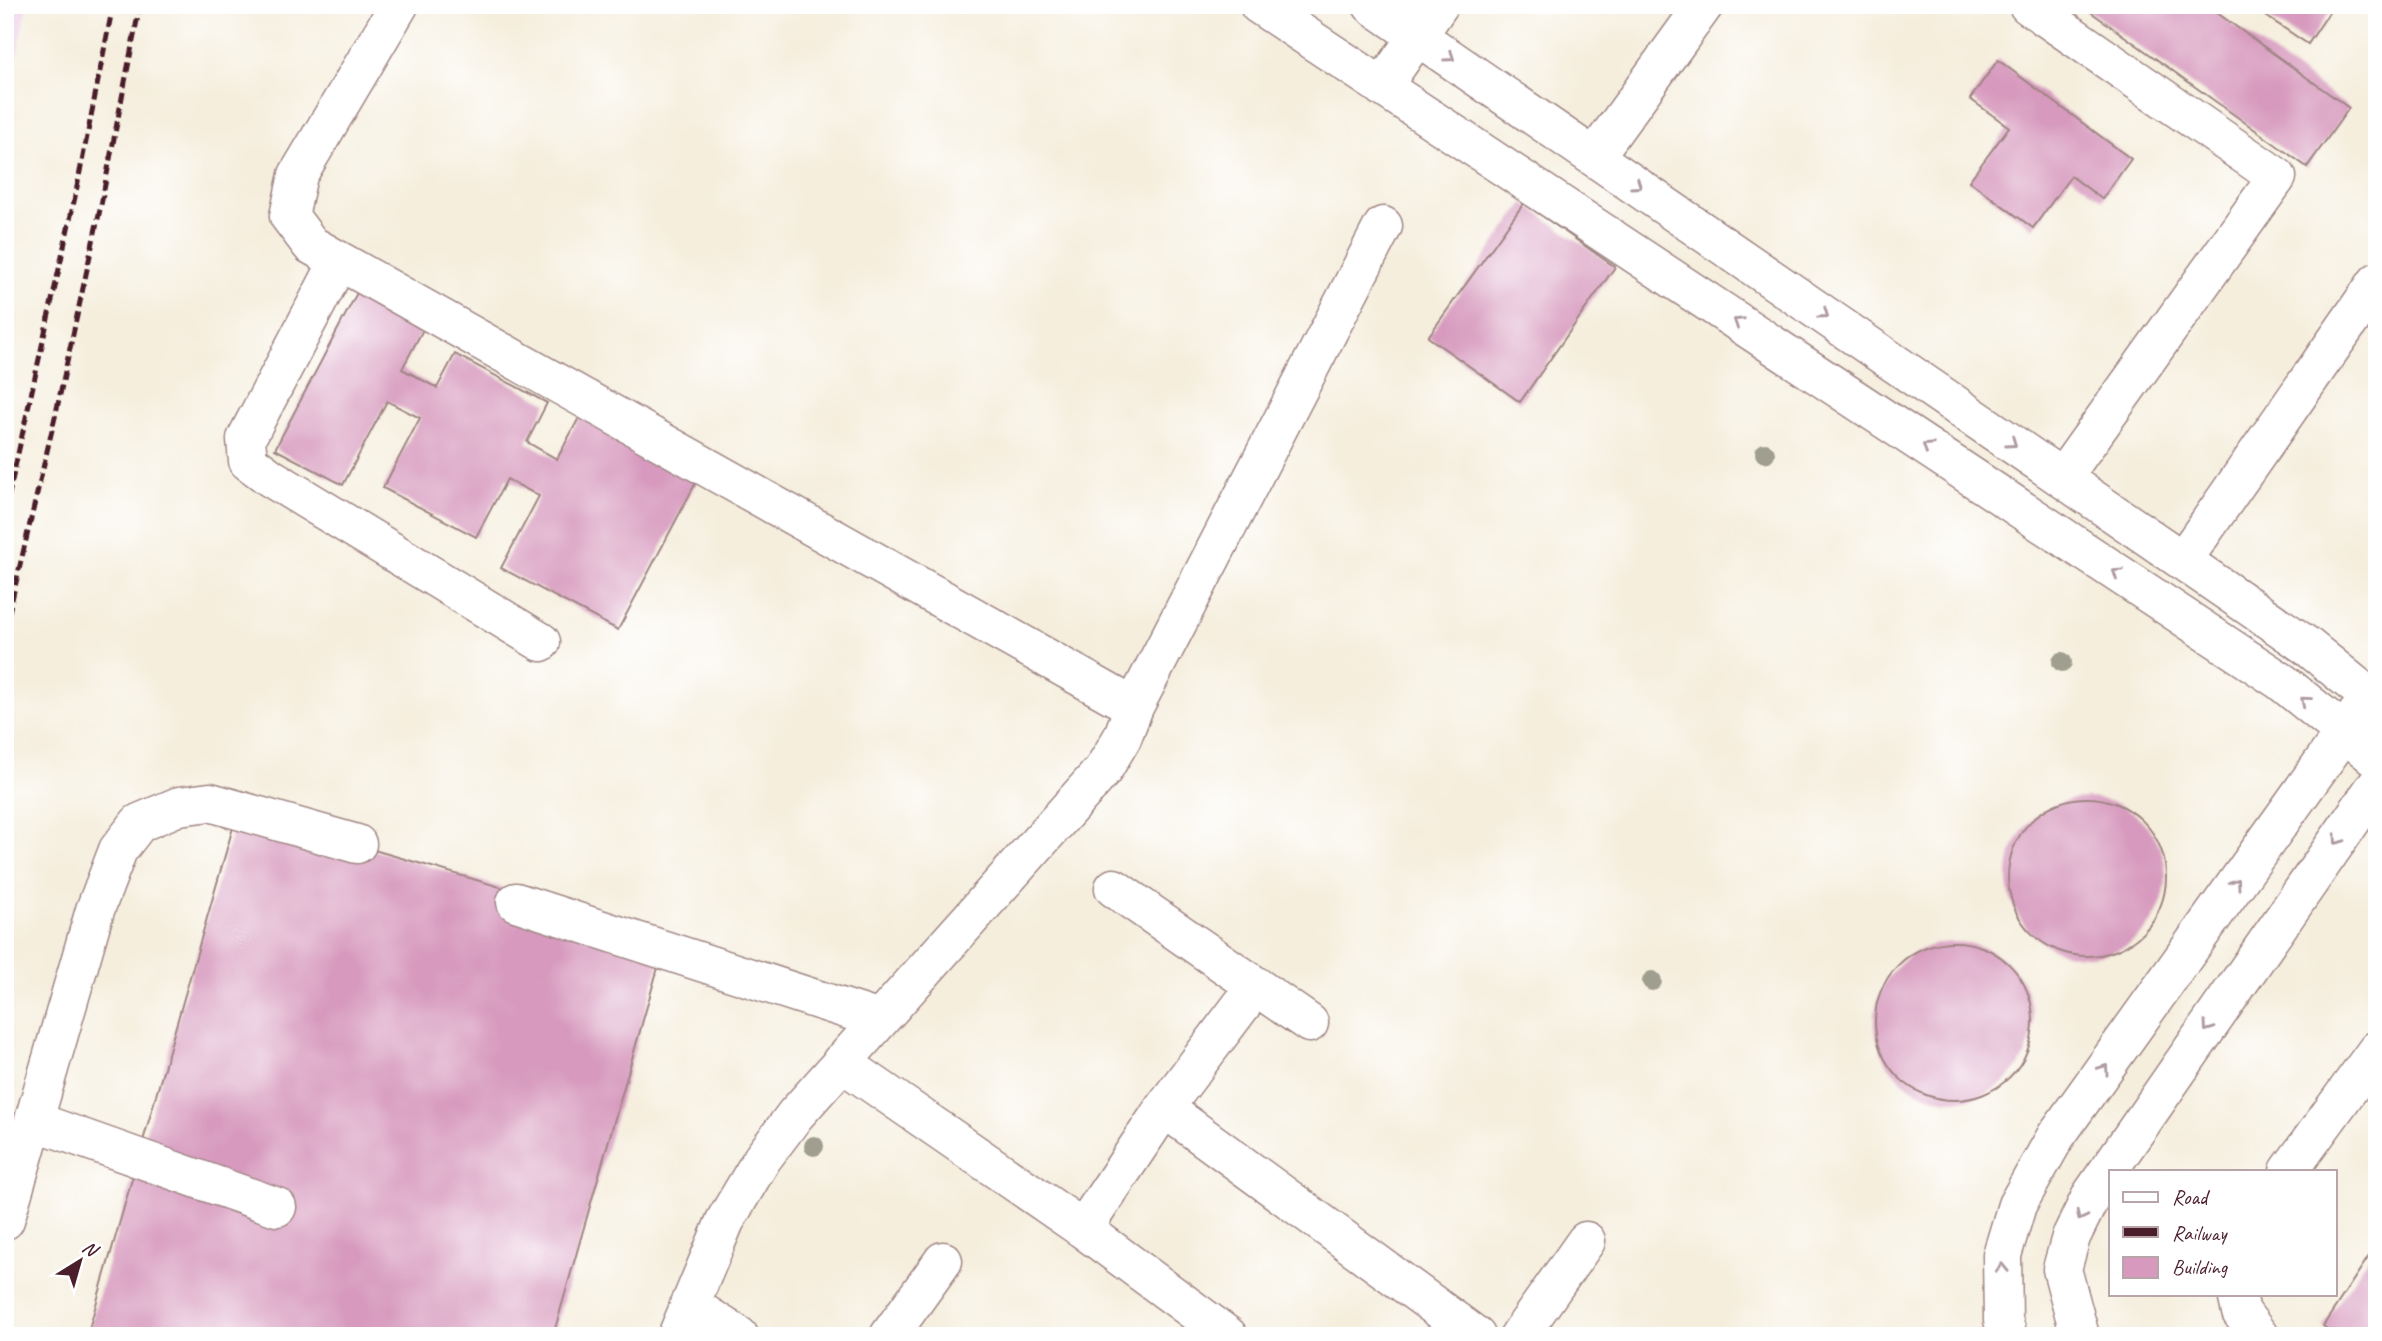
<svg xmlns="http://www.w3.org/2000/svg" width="2382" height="1341" font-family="Caveat,sans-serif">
<rect width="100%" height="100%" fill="#fff"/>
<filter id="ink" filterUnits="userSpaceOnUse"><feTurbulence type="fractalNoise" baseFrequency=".0143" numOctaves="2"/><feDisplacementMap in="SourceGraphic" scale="14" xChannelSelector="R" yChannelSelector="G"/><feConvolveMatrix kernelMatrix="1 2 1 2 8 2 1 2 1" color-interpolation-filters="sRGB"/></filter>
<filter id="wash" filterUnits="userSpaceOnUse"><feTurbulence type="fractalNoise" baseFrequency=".00686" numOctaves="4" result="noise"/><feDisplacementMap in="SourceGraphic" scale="28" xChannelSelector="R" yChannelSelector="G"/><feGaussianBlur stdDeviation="1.57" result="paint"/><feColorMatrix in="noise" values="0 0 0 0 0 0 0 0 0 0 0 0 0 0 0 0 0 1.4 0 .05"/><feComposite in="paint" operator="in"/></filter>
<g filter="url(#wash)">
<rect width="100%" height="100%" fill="#f5eedd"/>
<path fill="#edd0e8" d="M 5,5 L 27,5 L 5,112 Z"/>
<g id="blocks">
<path fill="#d79abe" d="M 2081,5 L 2206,5 L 2349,108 L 2307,167 Z
M 2249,5 L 2334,5 L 2308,44 Z
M 1998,60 L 2131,159 L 2102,199 L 2071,176 L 2033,228 L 1969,181 L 2009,127 L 1970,99 Z
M 1524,203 L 1615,267 L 1520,402 L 1428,337 Z
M 360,287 L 427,322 L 402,369 L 437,388 L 455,354 L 547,403 L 527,442 L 557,459 L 582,412 L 700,475 L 618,630 L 501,568 L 539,496 L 507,479 L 476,537 L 383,488 L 420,418 L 387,401 L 343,485 L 275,449 Z
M2008 877a79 79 0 1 1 158 0a79 79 0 1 1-158 0Z
M 238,810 L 667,936 L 553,1336 L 87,1336 Z
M1875 1021a79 79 0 1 1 158 0a79 79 0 1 1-158 0Z
M 2377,1244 L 2377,1336 L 2338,1336 L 2323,1326 Z"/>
</g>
</g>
<g filter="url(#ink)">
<use href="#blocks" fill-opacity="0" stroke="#a08684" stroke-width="2"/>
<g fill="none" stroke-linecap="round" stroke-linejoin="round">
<g stroke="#a08684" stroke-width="41">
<path id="minor" d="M 399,5 L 298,175 L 289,216 L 311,245 L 1134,707
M 1259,5 L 2282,682 L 2377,759
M 1372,5 L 2307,646 L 2377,703
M 2028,5 L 2277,177 L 2062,478
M 1382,87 L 1439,5
M 1595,156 L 1704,5
M 339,261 L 246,439 L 248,461 L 271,478 L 541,642
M 2183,560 L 2377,282
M 1114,888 L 1309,1023
M 516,902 L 880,1020
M 841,1062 L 1083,1229 L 1228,1336
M 1164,1108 L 1476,1336
M 34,1121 L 277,1207
M 2289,1171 L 2377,1050
M 5,1220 L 95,910 L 118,850 L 139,823 L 179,806 L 210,802 L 357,844
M 1083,1229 L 1164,1108 L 1256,986
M 2237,1294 L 2241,1312 L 2259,1336
M 689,1304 L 739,1336
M 677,1336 L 725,1221 L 762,1159 L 795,1115 L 1103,770 L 1122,738 L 1134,707 L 1383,226
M 889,1336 L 943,1261
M 1519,1336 L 1586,1241
M 2008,1336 L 2003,1320 L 2002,1255 L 2017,1205 L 2056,1136 L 2358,713
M 2080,1336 L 2062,1269 L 2071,1237 L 2092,1194 L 2377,784"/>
</g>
<use href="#minor" stroke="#fff" stroke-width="38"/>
<path stroke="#4a1f2b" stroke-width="5" stroke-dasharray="10 5" stroke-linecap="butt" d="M 5,512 L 75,197 L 113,5
M 5,629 L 56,413 L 102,200 L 140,5"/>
</g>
<g fill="#a09e8f">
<circle cx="1765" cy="453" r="10"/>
<circle cx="2062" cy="662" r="10"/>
<circle cx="1652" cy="981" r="10"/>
<circle cx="814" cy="1146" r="10"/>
</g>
<defs><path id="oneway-chevron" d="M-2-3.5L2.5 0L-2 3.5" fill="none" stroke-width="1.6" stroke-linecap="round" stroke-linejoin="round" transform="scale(1.75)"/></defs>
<g stroke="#ae9aa0">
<use href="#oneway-chevron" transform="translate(1450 57) rotate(35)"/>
<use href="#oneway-chevron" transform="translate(1637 185) rotate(35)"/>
<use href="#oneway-chevron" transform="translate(1824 314) rotate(35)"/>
<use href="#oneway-chevron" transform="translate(1738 322) rotate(-147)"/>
<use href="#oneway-chevron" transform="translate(2012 443) rotate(35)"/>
<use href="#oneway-chevron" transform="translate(1927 447) rotate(-147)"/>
<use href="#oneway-chevron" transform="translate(2117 573) rotate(-146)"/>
<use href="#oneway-chevron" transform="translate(2305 701) rotate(-140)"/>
<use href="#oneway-chevron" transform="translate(2338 840) rotate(125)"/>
<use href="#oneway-chevron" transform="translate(2236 883) rotate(-55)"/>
<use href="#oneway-chevron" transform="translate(2208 1027) rotate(125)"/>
<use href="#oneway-chevron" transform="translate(2104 1069) rotate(-55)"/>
<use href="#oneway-chevron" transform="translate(2081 1216) rotate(117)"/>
<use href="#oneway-chevron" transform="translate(2002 1268) rotate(-91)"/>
</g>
</g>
<rect width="2382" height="1341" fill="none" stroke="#fff" stroke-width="28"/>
<rect x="2109" y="1170" width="228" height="126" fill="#ffffff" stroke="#b7a5aa" stroke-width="2"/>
<rect x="2123" y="1192" width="35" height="10" fill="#ffffff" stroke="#b7a5aa" stroke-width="2"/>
<text x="2172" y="1204" font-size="21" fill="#4a1f2b">Road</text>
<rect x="2123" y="1227" width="35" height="10" fill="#4a1f2b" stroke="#b7a5aa" stroke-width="2"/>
<text x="2172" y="1240" font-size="21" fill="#4a1f2b">Railway</text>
<rect x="2123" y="1257" width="35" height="21" fill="#d79abe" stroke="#b7a5aa" stroke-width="2"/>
<text x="2172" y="1274" font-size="21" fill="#4a1f2b">Building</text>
<g transform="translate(80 1261) rotate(37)" stroke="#ffffff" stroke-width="5" paint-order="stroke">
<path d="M0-5L12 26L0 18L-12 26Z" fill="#4a1f2b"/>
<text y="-10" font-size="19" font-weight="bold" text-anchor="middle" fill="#4a1f2b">N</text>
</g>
</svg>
